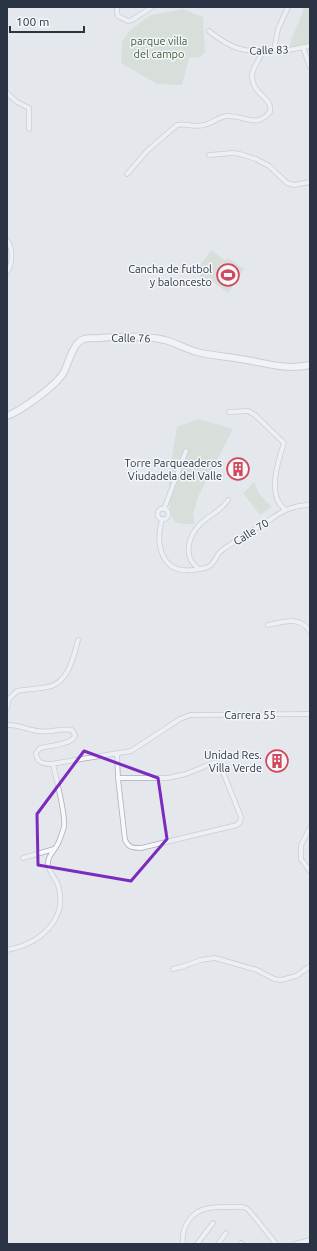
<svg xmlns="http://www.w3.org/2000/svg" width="317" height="1251" font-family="Ubuntu,sans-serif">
<rect width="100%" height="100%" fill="#e4e7ec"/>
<path fill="#c9d6c5" d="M 304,7 L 310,7 L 310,45 L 290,47 L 291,39 L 298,24 Z
M 183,9 L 203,17 L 205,52 L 200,57 L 189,58 L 182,85 L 157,84 L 121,63 L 122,42 L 130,30 L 151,15 Z
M 211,250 L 226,261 L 228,258 L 244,269 L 228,293 L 212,281 L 219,270 L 210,283 L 195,272 Z
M 199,419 L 233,429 L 198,497 L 193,514 L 195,524 C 190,524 180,524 176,522 C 161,511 174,444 177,427 Z
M 254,482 L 260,495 L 272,507 L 260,515 L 243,493 Z"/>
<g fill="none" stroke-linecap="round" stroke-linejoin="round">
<g stroke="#a9aeb7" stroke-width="5.5">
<path id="street" d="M 117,7 L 117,12 L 118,16 L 128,21 L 132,20 L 152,7
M 209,31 C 230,48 245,54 272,50 C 278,49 283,51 288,50 C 295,49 303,47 310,46
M 303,47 L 310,67
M 274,50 L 278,29 L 288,7
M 7,93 L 17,102 L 29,108 L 29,129
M 209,155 L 233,153 L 240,154 L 256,159 L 269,166 L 287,183 L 294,185 L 310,182
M 127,174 L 147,151 L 177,125 C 186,123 195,128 204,125 C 213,123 218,117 227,116 C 244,115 256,129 270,112 C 273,96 252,96 252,75 C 253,66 260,60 262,52
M 7,240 C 13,248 13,264 7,272
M 229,412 L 248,411 L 255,415 L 284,443 C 278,461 266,497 286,510
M157.5 514a5.5 5.5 0 1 1 11 0a5.5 5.5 0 1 1-11 0Z
M 164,509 L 186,451
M 162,519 C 155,544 161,574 193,570 C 198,569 204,569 208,567 C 215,564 216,555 221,551 C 233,542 247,534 260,526 C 269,521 277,514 286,510 C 293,507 303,505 310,505
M 199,569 C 182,557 188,536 201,523 C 211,514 220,512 228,500
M 268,625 C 283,622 301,615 310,632
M 7,708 L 9,699 L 17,691 C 27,689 37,689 48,687 C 68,683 74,657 78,640
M 7,725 C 18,724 27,730 38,731 C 49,733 61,728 72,730 L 75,735 L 73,739 C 63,746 52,745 40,748 L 36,753 C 37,762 42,764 51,764 L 131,751 L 180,719 L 190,715 L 310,714
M 117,754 L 118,778 L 125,840 C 129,848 133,848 141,848 L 237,825 L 240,822 L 241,817 L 221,767 L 217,763 L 213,763 L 186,774 L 168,778 L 118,778
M 310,828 L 301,845 L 301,859 L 310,871
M 23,858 L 54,849
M 7,950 C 39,944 69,920 58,885 C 55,877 48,871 48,863 C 48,856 53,852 56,847 C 60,841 62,833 64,827 C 66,815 56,778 53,764
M 173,969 L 181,967 L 201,960 L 215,958 L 257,970 L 274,979 L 281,980 L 296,976 L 310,966
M 183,1244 C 181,1227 191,1211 209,1208 C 215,1207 221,1207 228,1207 C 233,1207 241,1206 246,1208 C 250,1210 271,1238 276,1244
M 197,1244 L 213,1223
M 218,1244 L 226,1233
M 240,1244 L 241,1243
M 295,1244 L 310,1240"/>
</g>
<g stroke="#a9aeb7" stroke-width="8">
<path id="secondary" d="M 7,416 C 22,410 56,386 64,372 C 69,362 73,342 84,339 C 89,338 94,338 99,338 C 121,336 144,335 165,340 C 176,343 186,349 197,352 C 213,356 231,357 247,360 C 269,364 288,370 310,365"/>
</g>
<use href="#street" stroke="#f7f8fa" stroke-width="4"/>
<use href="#secondary" stroke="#fff" stroke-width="6"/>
</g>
<path d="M0 0H317V1251H0ZM 84,751 L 158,778 L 167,839 L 131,881 L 38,865 L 37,814 Z" fill="#e4e7ec" fill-opacity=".55" fill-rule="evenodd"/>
<path fill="none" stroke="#7b2cbf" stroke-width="3" stroke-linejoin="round" d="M 84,751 L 158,778 L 167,839 L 131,881 L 38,865 L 37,814 Z"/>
<defs>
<g id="stadium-ring" transform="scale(1.15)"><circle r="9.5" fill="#f4f6f9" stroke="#d1495b" stroke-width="1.5"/><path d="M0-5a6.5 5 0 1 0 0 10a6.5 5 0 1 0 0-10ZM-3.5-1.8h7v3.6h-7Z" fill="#d1495b"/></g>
<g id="building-ring" transform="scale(1.15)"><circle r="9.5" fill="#f4f6f9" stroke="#d1495b" stroke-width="1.5"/><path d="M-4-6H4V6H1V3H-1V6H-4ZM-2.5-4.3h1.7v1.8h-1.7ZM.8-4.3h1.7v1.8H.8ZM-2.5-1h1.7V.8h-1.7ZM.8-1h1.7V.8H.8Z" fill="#d1495b"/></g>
</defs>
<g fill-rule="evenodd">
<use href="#stadium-ring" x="228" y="275"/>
<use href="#building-ring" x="238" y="469"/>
<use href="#building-ring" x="277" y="761"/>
</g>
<g text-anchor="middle" stroke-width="3" stroke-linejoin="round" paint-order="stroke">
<g font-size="11" fill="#3f6138" stroke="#f4f6f9">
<text x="159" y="45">parque villa<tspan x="159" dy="13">del campo</tspan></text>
</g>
<g font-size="11" fill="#2b3445" stroke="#f4f6f9">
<text transform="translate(269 50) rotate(-2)" y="4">Calle 83</text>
<text transform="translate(131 338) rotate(1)" y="4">Calle 76</text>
<text transform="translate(251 532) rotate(-32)" y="4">Calle 70</text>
<text x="250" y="719">Carrera 55</text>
</g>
<g font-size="11" fill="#2b3445" stroke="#f4f6f9" text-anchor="end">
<text x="212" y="273">Cancha de futbol<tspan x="212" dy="13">y baloncesto</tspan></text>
<text x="222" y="467">Torre Parqueaderos<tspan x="222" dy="13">Viudadela del Valle</tspan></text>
<text x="262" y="759">Unidad Res.<tspan x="262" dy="13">Villa Verde</tspan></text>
</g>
</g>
<rect width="317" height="1251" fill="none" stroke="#2b3445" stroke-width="16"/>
<path d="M10 26v6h74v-6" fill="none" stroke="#2b3445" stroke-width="2"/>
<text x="16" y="26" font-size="12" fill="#2b3445" stroke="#f4f6f9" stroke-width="3" paint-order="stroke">100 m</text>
</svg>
